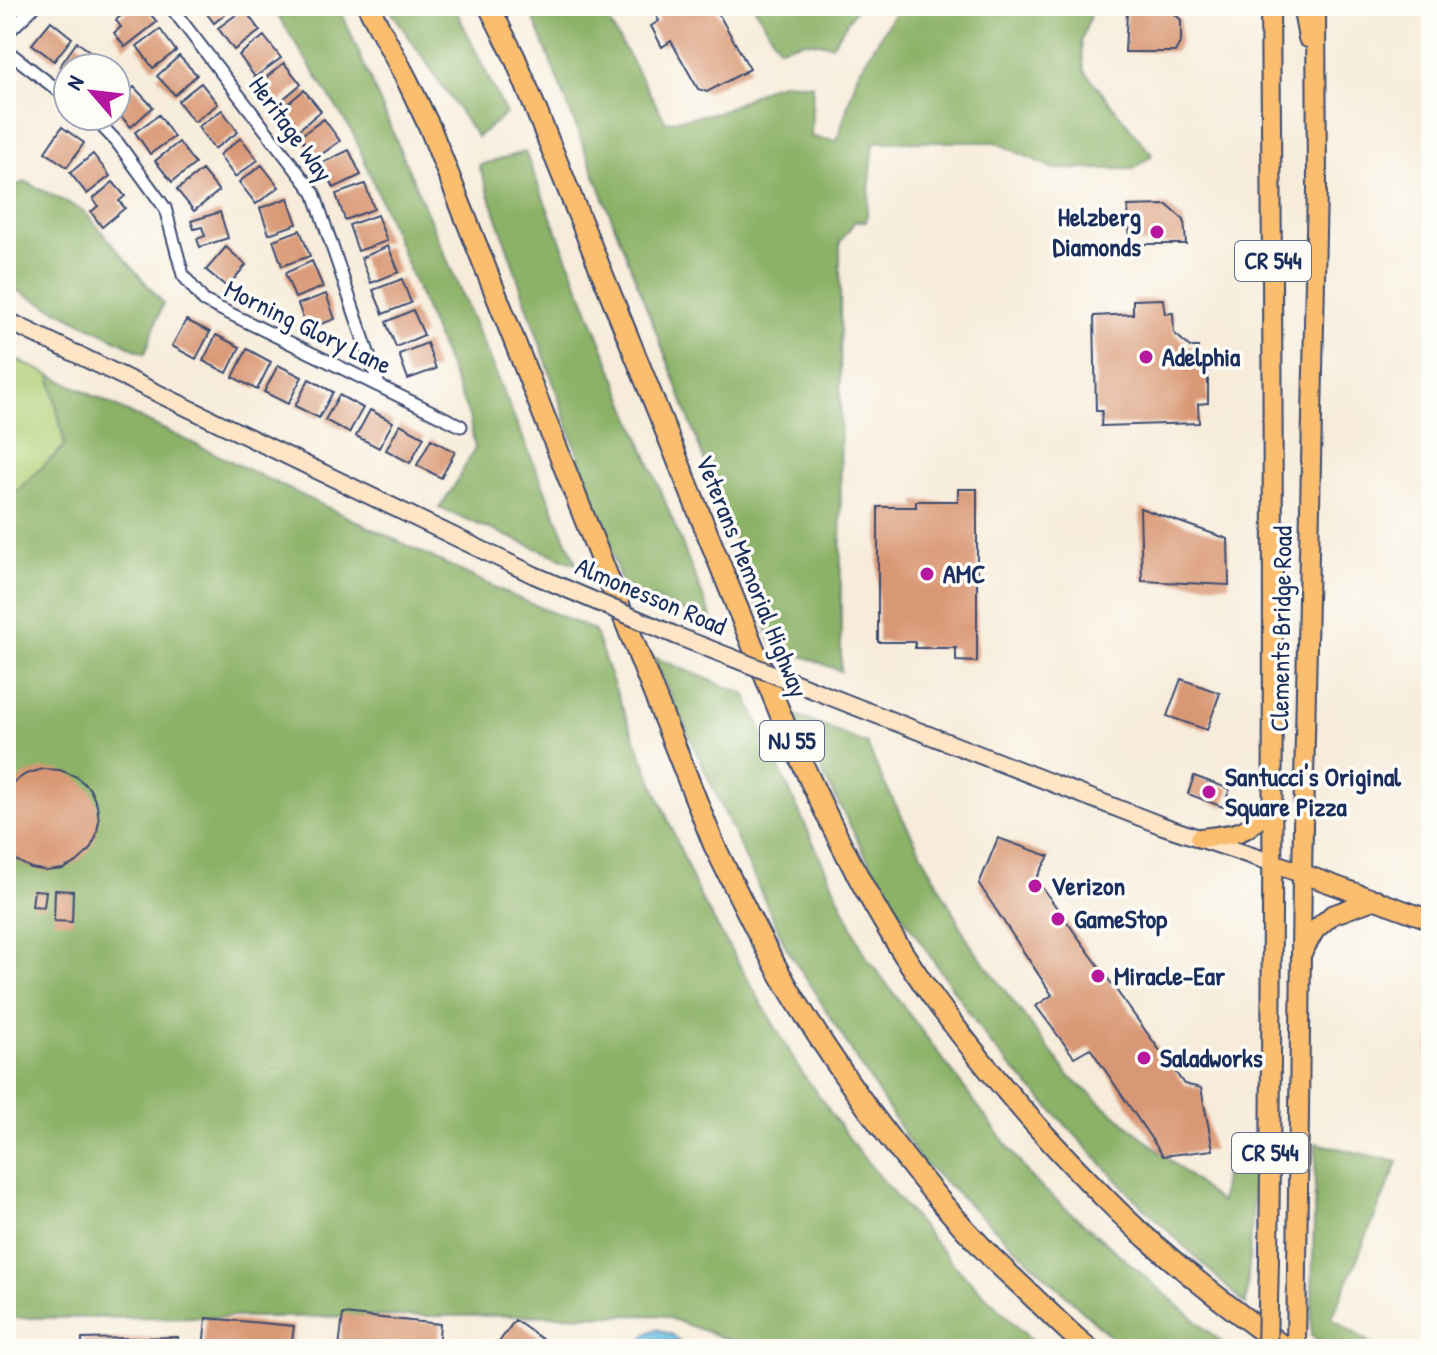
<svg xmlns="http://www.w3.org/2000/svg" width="1437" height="1355" font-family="'Patrick Hand',sans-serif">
<rect width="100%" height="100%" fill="#fdfcf7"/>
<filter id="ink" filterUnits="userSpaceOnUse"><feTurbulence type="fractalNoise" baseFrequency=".0125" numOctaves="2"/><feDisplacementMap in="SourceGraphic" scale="16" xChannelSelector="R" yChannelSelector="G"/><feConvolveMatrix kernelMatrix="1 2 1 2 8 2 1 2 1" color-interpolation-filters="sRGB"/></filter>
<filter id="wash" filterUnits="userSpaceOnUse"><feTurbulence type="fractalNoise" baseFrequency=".006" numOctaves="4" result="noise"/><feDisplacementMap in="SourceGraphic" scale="32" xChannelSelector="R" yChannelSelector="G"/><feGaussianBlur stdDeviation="1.8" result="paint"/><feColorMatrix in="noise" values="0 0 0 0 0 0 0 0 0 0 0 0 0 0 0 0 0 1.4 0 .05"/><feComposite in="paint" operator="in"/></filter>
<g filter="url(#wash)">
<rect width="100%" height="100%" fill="#f7ecda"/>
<path fill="#b1d077" stroke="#66806a" stroke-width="2" d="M 6,355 L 50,375 L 65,446 L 6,501 Z"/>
<path fill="#8cb268" stroke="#547063" stroke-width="2" d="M 272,6 L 339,6 L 577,565 L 439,508 L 453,488 L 475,448 L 469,416 L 354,135 Z
M 388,6 L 454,6 L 506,114 L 477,137 Z
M 529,6 L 600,6 L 666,122 L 720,112 L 769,87 L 785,82 L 813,85 L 811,137 L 837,141 L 858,73 L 899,6 L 1094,6 L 1081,41 L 1084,70 L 1152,155 L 1134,169 L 1054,169 L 995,142 L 874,142 L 866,222 L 855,221 L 840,242 L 841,671 L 772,644 L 671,370 Z
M 754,6 L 858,6 L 832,45 L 805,41 L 779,48 Z
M 525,152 L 714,624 L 623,586 L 479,165 Z
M 26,182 L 84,211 L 163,303 L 145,354 L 6,285 L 6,188 Z
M 50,375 L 513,596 L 594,630 L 621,705 L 699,895 L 799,1068 L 858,1151 L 953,1264 L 1040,1349 L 754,1349 L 661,1315 L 6,1318 L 6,501 L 65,446 Z
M 653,657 L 745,694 L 865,955 L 1033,1180 L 1229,1349 L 1124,1349 L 920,1159 L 786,947 Z
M 792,714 L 867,744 L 883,781 L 970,944 L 1070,1077 L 1221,1203 L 1226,1153 L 1256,1163 L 1246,1305 L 1134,1198 L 992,1046 L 879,881 Z
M 1316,1143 L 1398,1162 L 1332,1318 L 1379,1349 L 1333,1349 L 1311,1336 Z"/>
<path fill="#5cb6da" stroke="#3c729c" stroke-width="2" d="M 657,1329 L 673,1335 L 686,1349 L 641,1349 C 640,1337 646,1333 657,1329 Z"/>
<g id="blocks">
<path fill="#d99875" d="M 133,6 L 144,6 L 157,22 L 125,47 L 114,33 L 121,27 L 116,20 Z
M 201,6 L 236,6 L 214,23 Z
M 651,6 L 714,6 L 750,69 L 707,92 L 698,89 L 671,41 L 662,47 L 651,26 L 659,21 Z
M 244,9 L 260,31 L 234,50 L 218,28 Z
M 1172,11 L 1181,20 L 1181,41 L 1175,52 L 1125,52 L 1127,12 Z
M 51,21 L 72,38 L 54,61 L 32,44 Z
M 160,29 L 176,51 L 153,68 L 137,46 Z
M 264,36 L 281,58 L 255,77 L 239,55 Z
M 77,42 L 99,58 L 91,68 L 68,68 L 68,72 L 60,66 Z
M 179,56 L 197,75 L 175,95 L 157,76 Z
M 284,63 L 301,84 L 276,105 L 259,83 Z
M 201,83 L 218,104 L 194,122 L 178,101 Z
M 134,87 L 153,107 L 131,127 L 116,111 L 116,103 Z
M 304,90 L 321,111 L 296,132 L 279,111 Z
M 222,110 L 238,132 L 214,149 L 198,127 Z
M 159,115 L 174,137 L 150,154 L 135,132 Z
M 324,119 L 340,141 L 315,159 L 300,136 Z
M 62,127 L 84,143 L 67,167 L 45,152 Z
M 241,138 L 258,160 L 235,177 L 219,155 Z
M 179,142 L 195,164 L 172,182 L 155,161 Z
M 349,150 L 361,175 L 334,188 L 322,163 Z
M 93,154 L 110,176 L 87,194 L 70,173 Z
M 262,165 L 279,187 L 256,204 L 239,182 Z
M 202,170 L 219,191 L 194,211 L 177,190 Z
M 113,182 L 125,196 L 119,201 L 125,208 L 102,227 L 91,212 L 98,206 L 93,199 Z
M 365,184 L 374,209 L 345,220 L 336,194 Z
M 288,198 L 297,224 L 269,234 L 260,208 Z
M 1167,205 L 1184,220 L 1186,244 L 1130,244 L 1128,206 Z
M 220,212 L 228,238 L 200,247 L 197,239 L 205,236 L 202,227 L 194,229 L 191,221 Z
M 377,215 L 387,241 L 358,251 L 349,225 Z
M 300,230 L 310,256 L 282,266 L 273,240 Z
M 388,246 L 399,272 L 371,283 L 361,258 Z
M 226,247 L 246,265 L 227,287 L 206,270 Z
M 312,261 L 323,287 L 295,298 L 285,273 Z
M 402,279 L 411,303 L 383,314 L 373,290 Z
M 326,294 L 335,319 L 307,329 L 298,304 Z
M 1163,299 L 1165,314 L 1173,313 L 1174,333 L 1190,347 L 1198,347 L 1198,366 L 1208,366 L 1208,403 L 1198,404 L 1199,423 L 1101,426 L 1102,411 L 1096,411 L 1094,316 L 1133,314 L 1133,300 Z
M 413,310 L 424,335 L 396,347 L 386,322 Z
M 186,320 L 210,332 L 196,359 L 172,346 Z
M 216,335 L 240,347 L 227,373 L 203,361 Z
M 427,343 L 436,369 L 408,379 L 399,354 Z
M 247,349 L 271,362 L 257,390 L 233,377 Z
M 278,365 L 302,377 L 288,404 L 264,392 Z
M 309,379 L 333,392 L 319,418 L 295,406 Z
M 339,395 L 363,408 L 349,433 L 325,420 Z
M 370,410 L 393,422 L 379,448 L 356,436 Z
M 400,424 L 424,437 L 410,463 L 386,450 Z
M 431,439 L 455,452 L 441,478 L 417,465 Z
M 958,489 L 977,489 L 977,662 L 956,661 L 956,648 L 915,648 L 915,642 L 878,642 L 878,507 L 916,507 L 916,501 L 958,501 Z
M 1140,508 L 1228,539 L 1229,585 L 1142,581 Z
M 1181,679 L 1220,693 L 1207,730 L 1167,716 Z
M 43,769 L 60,770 L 77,777 L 90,789 L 97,805 L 99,821 L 96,837 L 89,851 L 77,862 L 63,869 L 47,871 L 31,868 L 17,861 L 6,849 L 6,792 L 11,784 L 26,774 Z
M 1194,776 L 1230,789 L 1223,807 L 1188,794 Z
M 998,838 L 1049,856 L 1036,879 L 1184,1084 L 1201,1088 L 1213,1150 L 1163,1156 L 1090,1048 L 1074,1057 L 1036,1006 L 1052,995 L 979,884 Z
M 34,890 L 46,891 L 44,907 L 32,906 Z
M 55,890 L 73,891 L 72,922 L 54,921 Z
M 1428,1043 L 1431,1043 L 1431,1093 L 1427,1093 Z
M 343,1314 L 440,1324 L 438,1349 L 339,1349 Z
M 206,1318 L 294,1326 L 291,1349 L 203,1349 Z
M 515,1320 L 556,1349 L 494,1349 Z
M 178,1337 L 178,1349 L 82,1349 L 82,1339 Z"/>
</g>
</g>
<g filter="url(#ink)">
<use href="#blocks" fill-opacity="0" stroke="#3c4b71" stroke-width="2"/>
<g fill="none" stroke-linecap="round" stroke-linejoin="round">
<g stroke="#3c4b71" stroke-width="15">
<path id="minor" d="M 170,6 L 314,193 L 379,385
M 6,34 L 35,6
M 6,50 L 68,98
M 92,116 L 117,142 L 165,208 L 183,275 L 204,301 L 461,426"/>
</g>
<g stroke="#3c4b71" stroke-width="20">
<path id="secondary" d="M 6,320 L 534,575
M 854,706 L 1163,826 L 1273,863"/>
</g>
<g stroke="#3c4b71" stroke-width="22">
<path id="primary" d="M 1302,6 L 1308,38
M 1200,838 C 1240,833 1246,836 1273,803
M 1273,863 L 1431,920
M 1302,953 L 1315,930 L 1332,915 L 1376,899
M 1269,1260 C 1274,842 1274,424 1270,6
M 1296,1349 L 1302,873 L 1317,188 L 1316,6"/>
</g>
<g stroke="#3c4b71" stroke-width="24">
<path id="motorway" d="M 368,6 L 407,80 L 430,128 L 714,845 C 740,897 765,951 796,1001 C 852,1092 917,1180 991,1257 C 1004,1270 1018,1282 1031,1295 C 1050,1313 1068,1332 1089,1349
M 489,6 L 515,58 L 784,723 C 826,817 874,917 935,1000 C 983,1066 1035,1127 1092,1185 C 1111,1204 1129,1223 1149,1240 C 1193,1279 1239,1315 1287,1349"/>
</g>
<use href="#minor" stroke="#fff" stroke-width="11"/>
<use href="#secondary" stroke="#fde5c5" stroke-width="16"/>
<use href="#primary" stroke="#fbbd6e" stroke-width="18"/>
<use href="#motorway" stroke="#fbbd6e" stroke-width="20"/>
<g stroke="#3c4b71" stroke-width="20" stroke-linecap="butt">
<path id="secondary-bridge" d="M 534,575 L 677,636 L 854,706"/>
</g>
<g stroke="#3c4b71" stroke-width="22" stroke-linecap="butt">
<path id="primary-bridge" d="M 1267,1349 L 1269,1260"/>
</g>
<use href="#secondary-bridge" stroke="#fde5c5" stroke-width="16"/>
<use href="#primary-bridge" stroke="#fbbd6e" stroke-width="18"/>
</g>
</g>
<g fill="#b5179e" stroke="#fdfcf7" stroke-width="3">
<circle cx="1157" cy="232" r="8"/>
<circle cx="1146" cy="357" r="8"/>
<circle cx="927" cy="574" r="8"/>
<circle cx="1209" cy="792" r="8"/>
<circle cx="1035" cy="886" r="8"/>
<circle cx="1058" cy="919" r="8"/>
<circle cx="1098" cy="976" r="8"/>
<circle cx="1144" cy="1058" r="8"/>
</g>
<g text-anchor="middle" stroke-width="7" stroke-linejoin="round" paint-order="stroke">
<g fill="#fdfcf7" stroke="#5f6c8c" stroke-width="2">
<rect x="1235" y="241" width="76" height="40" rx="6"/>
<rect x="760" y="721" width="64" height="40" rx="6"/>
<rect x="1232" y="1133" width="76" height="40" rx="6"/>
</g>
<g font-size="24" font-weight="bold" fill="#1b2f5e">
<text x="1273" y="269">CR 544</text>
<text x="792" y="749">NJ 55</text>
<text x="1270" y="1161">CR 544</text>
</g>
<g font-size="26" fill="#1b2f5e" stroke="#fdfcf7">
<text transform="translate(291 129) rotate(54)" y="9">Heritage Way</text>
<text transform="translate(308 327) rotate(26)" y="9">Morning Glory Lane</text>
<text transform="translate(752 576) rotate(68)" y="9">Veterans Memorial Highway</text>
<text transform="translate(651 596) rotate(23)" y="9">Almonesson Road</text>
<text transform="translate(1281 629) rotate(-89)" y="9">Clements Bridge Road</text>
</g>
<g font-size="26" font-weight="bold" fill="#1b2f5e" stroke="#fdfcf7" text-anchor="start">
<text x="1141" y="226" text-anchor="end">Helzberg<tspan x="1141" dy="30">Diamonds</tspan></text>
<text x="1162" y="366">Adelphia</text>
<text x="943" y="583">AMC</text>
<text x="1225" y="786">Santucci's Original<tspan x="1225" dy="30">Square Pizza</tspan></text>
<text x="1051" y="895">Verizon</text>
<text x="1074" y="928">GameStop</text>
<text x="1114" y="985">Miracle-Ear</text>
<text x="1160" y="1067">Saladworks</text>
</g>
</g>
<rect width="1437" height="1355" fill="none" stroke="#fdfcf7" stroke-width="32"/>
<g transform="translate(92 92) rotate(298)"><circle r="38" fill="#fdfcf7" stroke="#a3aaba" stroke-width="2"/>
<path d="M0-6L14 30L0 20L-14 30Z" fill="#b5179e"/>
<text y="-12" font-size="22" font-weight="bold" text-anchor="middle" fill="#1b2f5e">N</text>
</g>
</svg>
